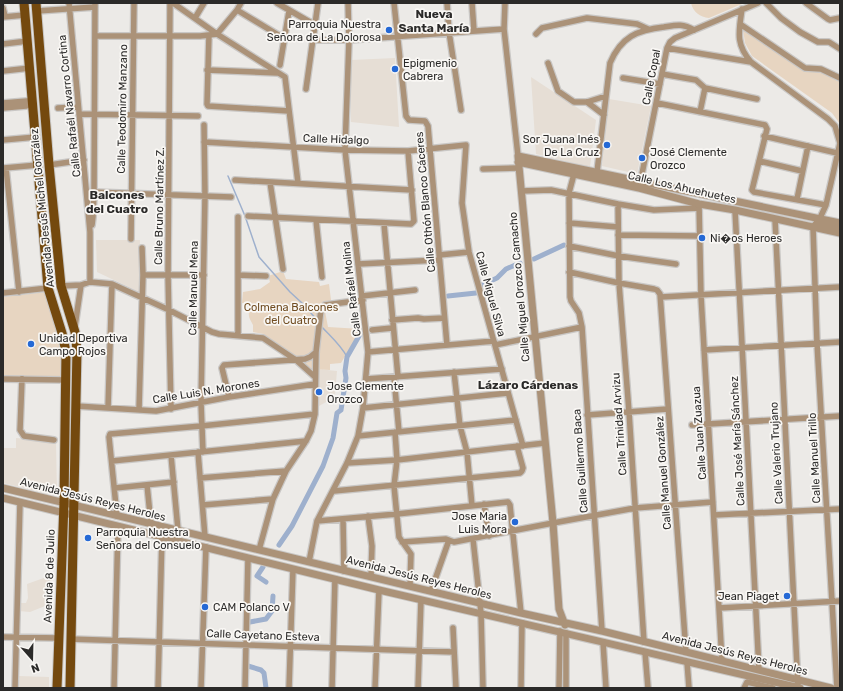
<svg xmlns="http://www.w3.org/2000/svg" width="843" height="691" font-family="Rubik,sans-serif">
<rect width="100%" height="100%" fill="#eceae7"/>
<path fill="#e6ded5" d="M 395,58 L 399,127 L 351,122 L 351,60 Z
M 531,77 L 596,120 L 590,167 L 536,154 Z
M 609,99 L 651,106 L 637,174 L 602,166 Z
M 96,240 L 140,240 L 139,292 L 97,272 Z
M 317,369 L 337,371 L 335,394 L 329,395 L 328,401 L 319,406 Z
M 16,438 L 56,441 L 57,496 L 3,483 L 3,448 L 16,448 Z
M 52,575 L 50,604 L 30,612 L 19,611 L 20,603 L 26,603 L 28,598 L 27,584 Z
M 19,676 L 49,677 L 49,688 L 18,688 Z"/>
<path fill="#e7d5c1" d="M 691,3 L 744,3 L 709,18 C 700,17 693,12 691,3 Z
M 743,29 L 793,63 L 821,70 L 837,81 L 840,81 L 840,124 L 832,113 L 752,56 L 745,43 Z
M 283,271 L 286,279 L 319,282 L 320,286 L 329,284 L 331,300 L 325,311 L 328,327 L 361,329 L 341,363 L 330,364 L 330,370 L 311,369 L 269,340 L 264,334 L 253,332 C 253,329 253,327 253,325 C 250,319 247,316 250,309 L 246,303 L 242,303 L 243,292 L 260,289 L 270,282 L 268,276 Z
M 47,292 L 58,334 L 61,354 L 61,378 L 3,377 L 3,297 Z"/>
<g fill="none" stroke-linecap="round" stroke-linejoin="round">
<path stroke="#9eb0cd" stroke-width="1.5" d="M 228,176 L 245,216 L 259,257 L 290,292 L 302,303 L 318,321
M 321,326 C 330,336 341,345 347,357"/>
<path stroke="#9eb0cd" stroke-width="5" d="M 534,259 L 564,245
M 482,285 L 497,278 L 506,269 L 520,263
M 448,296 L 476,293
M 279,545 L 292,526 L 323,466 L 333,438 L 337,413 L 341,410 L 346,378 L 345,371 L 347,357 L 359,336
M 263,567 L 257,576 L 266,582
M 250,622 L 266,619 L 272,611 L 273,596
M 248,666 L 261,670 L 264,673 L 266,688"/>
<g stroke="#c9c7c5" stroke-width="8">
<path id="minor" d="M 69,3 L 90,232 L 90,282
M 170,3 L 168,276 L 171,409
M 173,3 L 217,34 L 285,77 L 298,183
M 277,3 L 315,25
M 394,3 L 406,116 L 409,120 L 425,121 L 428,126 L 447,345
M 447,3 L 449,32 L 461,110
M 472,3 L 474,31
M 505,3 L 504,29 L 518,156
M 766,3 L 781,18 L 800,32 L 818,42 L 829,42 L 840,49
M 806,3 L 828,19 L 830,20 L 840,18
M 3,8 L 5,16
M 742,9 C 739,31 735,44 751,62 L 828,119 L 835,126 L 840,143 L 826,205 L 820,218 L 813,227 L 817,343 L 837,688
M 237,10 L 285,39
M 37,11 L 95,7
M 3,17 L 25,15
M 195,18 L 204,3
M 740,24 L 805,68 L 821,69 L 840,78
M 536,34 L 542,28 L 587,18 L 637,24 L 648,29
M 209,35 L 207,104 L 208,106 L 289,111
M 96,36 L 200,36 L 217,34 L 237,10 L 241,3
M 313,40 L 349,40 L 504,29
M 3,44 L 28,41
M 667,48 L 751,62
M 548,63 L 558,91 L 574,102 L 587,102 L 606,96
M 280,65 L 289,11
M 207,70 L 278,73
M 3,71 L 30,68
M 662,74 L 696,80 L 705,88 L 757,99
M 623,78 L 660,84
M 306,89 L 318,3
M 587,102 L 604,115
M 3,103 L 27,101 L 33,102
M 657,103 L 765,125 L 767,129 L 752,190 L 754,192 L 826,205
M 3,108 L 26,106 L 33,102
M 58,108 L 78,107
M 700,112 L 705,88
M 79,114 L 198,116
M 764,136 L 837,153
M 3,140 L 36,137
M 204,142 L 345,150 L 408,151 L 466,145 L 462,203 L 469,252 L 523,446
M 759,161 L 802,171
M 49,165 L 84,160
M 4,168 L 38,165
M 6,168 L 19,292
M 483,169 L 519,168
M 597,172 L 610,63 C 621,37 637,30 664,27 C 676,25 682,23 694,30
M 574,174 L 569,193 L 570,297 L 571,301 L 579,313 L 582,327 L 602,631
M 235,180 L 412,190
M 270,182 L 283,269
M 640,184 L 667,48 L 670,42 L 675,38 L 758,3
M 521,191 L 551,190 L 618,204 L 654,210 L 699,208
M 92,192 L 231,197
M 797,199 L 808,146
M 618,204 L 619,283 L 629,412 L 644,642
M 699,204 L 701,296 L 722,661
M 735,210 L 759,670
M 248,216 L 411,224 L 414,221 L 408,151
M 775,219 L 798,687
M 316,220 L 322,277
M 569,223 L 618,227
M 384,224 L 398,377
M 92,225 L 93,217 L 94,193 L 95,3
M 618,235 L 700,236
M 131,239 L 134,3
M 569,246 L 619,256 L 676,264
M 439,255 L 469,252
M 358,264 L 439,260
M 569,272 L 619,283 L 654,289 L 657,290 L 660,294 L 686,652
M 143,275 L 204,275
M 238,275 L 266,276
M 61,286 L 81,285 L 90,282 L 112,284 L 169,310 L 212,332 L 219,334 L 263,338 L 296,360 L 315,377
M 3,293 L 48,288
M 362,296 L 415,290
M 661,297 L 840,287
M 392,320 L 418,318 L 424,319 L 444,318
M 75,326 L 81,285
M 372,330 L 392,328
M 238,335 L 238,217
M 495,345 L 582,327
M 704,350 L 840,342
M 368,352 L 494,341
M 454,372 L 460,426 L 467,452 L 472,506
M 394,378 L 399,432
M 3,379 L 65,380
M 22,379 L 20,430 L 24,436 L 54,440
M 366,379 L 502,369
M 229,397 L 222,368 L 224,365 L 305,359 L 310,357 L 316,352
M 76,406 L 156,411 L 229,397 L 315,384
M 108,408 L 112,284
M 363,408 L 508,393
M 139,409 L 143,275 L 142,248
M 587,415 L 668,409
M 692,425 L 840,416
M 395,432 L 397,460 L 394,486 L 399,537 L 411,554 L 410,586
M 358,436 L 516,420
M 198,452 L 205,537
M 203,452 L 201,403 L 205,196 L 204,125
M 171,455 L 178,530
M 112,461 L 306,441
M 347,463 L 397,460 L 545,443
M 200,478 L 286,471
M 147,485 L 151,524
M 115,488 L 174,482
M 334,491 L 520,473 L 522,471 L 523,468 L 517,446
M 484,504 L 489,536
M 203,505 L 273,499
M 714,515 L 840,509
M 117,516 L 109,437 L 110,434 L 201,426 L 315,414
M 368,516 L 372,546 L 371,577
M 343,519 L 344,571
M 317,521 L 397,514 L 508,502 L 510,505 L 521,613
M 473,539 L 481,613 L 483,688
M 402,542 L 446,539 L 454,542 L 553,523 L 635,508 L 713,502
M 259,550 L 273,499 L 286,471 L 306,441 L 311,431 L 315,414 L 316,352 L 321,309 L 325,305 L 363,300
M 309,562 L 317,521 L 347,463 L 358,436 L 363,408 L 368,352 L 345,150 L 349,40 L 348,3
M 431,591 L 449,540
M 719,608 L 840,601
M 453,628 L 456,688
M 3,637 L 59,638
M 70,639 L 454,652
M 603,642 L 606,688
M 645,652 L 648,688
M 687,662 L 689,688
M 15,688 L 20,502
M 114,688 L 118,526
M 158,688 L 162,536
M 201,688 L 206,547
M 245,688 L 248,558
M 289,688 L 293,569
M 332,688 L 335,579
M 375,688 L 379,590
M 418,688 L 421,600
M 521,688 L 522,623
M 559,688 L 560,631
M 566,688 L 566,633
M 744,688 L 747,682 L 773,688"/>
</g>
<g stroke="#c9c7c5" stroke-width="9">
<path id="tertiary" d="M 518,162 L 639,188 L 699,204 L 735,210 L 840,233
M 813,227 L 821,224 L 838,227
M 3,488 L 521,613 L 602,631 L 831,688
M 3,498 L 379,590 L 800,688
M 565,625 L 559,609 L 553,523 L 518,156 L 840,223"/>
</g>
<g stroke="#c9c7c5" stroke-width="11">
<path id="primary" d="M 24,3 L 48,288 L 62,333 L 66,352 L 64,503 L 57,688
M 36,3 L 49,165 L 61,286 L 75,332 L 77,350 L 70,688"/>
</g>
<use href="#minor" stroke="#ab9278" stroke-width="5.5"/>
<use href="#tertiary" stroke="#ab9278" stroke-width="7"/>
<use href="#primary" stroke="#74490e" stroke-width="9"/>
</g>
<g fill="#2569d5" stroke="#f9f7f4" stroke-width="1.5">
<circle cx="389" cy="30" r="4"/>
<circle cx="395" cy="69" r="4"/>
<circle cx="607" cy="145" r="4"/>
<circle cx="642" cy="158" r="4"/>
<circle cx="702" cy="238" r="4"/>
<circle cx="31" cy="344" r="4"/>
<circle cx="319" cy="392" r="4"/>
<circle cx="515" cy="522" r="4"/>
<circle cx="88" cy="538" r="4"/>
<circle cx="787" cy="596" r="4"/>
<circle cx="205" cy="607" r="4"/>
</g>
<g text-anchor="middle" stroke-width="3.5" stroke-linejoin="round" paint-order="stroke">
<g font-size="11" fill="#2b2a29" stroke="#f9f7f4" text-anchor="start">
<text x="381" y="28" text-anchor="end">Parroquia Nuestra<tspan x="381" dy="13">Señora de La Dolorosa</tspan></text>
<text x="403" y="67">Epigmenio<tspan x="403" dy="13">Cabrera</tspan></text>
<text x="599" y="143" text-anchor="end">Sor Juana Inés<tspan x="599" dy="13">De La Cruz</tspan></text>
<text x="650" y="156">José Clemente<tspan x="650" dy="13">Orozco</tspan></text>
<text x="710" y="242">Ni�os Heroes</text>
<text x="39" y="342">Unidad Deportiva<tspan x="39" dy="13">Campo Rojos</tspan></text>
<text x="327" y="390">Jose Clemente<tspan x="327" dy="13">Orozco</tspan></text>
<text x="507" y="520" text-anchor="end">Jose Maria<tspan x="507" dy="13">Luis Mora</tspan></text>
<text x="96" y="536">Parroquia Nuestra<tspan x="96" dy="13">Señora del Consuelo</tspan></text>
<text x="779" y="600" text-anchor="end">Jean Piaget</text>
<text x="213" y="611">CAM Polanco V</text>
</g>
<g font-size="11" fill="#2b2a29" stroke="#f9f7f4">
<text transform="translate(651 77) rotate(-79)" y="4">Calle Copal</text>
<text transform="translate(69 106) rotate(-96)" y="4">Calle Rafaél Navarro Cortina</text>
<text transform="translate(122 109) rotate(-89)" y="4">Calle Teodomiro Manzano</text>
<text transform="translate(336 139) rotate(2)" y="4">Calle Hidalgo</text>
<text transform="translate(682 187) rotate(13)" y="4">Calle Los Ahuehuetes</text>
<text transform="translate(425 202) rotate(-95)" y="4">Calle Othón Blanco Cáceres</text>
<text transform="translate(159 206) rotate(-89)" y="4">Calle Bruno Martínez Z.</text>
<text transform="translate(42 208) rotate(-96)" y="4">Avenida Jesús Michel González</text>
<text transform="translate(519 287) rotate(-95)" y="4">Calle Miguel Orozco Camacho</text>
<text transform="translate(193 288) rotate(-89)" y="4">Calle Manuel Mena</text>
<text transform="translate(351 289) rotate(-97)" y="4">Calle Rafaél Molina</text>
<text transform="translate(491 294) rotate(75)" y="4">Calle Miguel Silva</text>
<text transform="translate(206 391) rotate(-9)" y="4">Calle Luis N. Morones</text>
<text transform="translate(619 424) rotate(-94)" y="4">Calle Trinidad Arvizu</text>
<text transform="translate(699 433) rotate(-94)" y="4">Calle Juan Zuazua</text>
<text transform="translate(737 441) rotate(-93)" y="4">Calle José María Sánchez</text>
<text transform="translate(776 453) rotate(-93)" y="4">Calle Valerio Trujano</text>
<text transform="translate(814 458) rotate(-93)" y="4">Calle Manuel Trillo</text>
<text transform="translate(580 461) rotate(-94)" y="4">Calle Guillermo Baca</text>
<text transform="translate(663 473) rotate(-94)" y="4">Calle Manuel González</text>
<text transform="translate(93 499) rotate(14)" y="4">Avenida Jesús Reyes Heroles</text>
<text transform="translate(49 576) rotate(-88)" y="4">Avenida 8 de Julio</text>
<text transform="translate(419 577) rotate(14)" y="4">Avenida Jesús Reyes Heroles</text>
<text transform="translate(263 635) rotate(2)" y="4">Calle Cayetano Esteva</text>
<text transform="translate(735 653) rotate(14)" y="4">Avenida Jesús Reyes Heroles</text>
</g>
<g font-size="11" fill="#714d22" stroke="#f9f7f4">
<text x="291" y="311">Colmena Balcones<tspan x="291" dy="13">del Cuatro</tspan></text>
</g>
<g font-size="12" font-weight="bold" fill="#2b2a29" stroke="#f9f7f4">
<text x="434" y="18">Nueva<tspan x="434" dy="14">Santa María</tspan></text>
<text x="117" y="199">Balcones<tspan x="117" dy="14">del Cuatro</tspan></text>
<text x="528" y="389">Lázaro Cárdenas</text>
</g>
</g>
<rect width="843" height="691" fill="none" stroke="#2b2a29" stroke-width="8"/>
<g transform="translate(32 659) rotate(160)" stroke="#f9f7f4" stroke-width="3" paint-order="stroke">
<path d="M0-3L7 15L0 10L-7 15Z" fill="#2b2a29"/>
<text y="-6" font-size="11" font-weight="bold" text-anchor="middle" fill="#2b2a29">N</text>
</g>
</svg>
